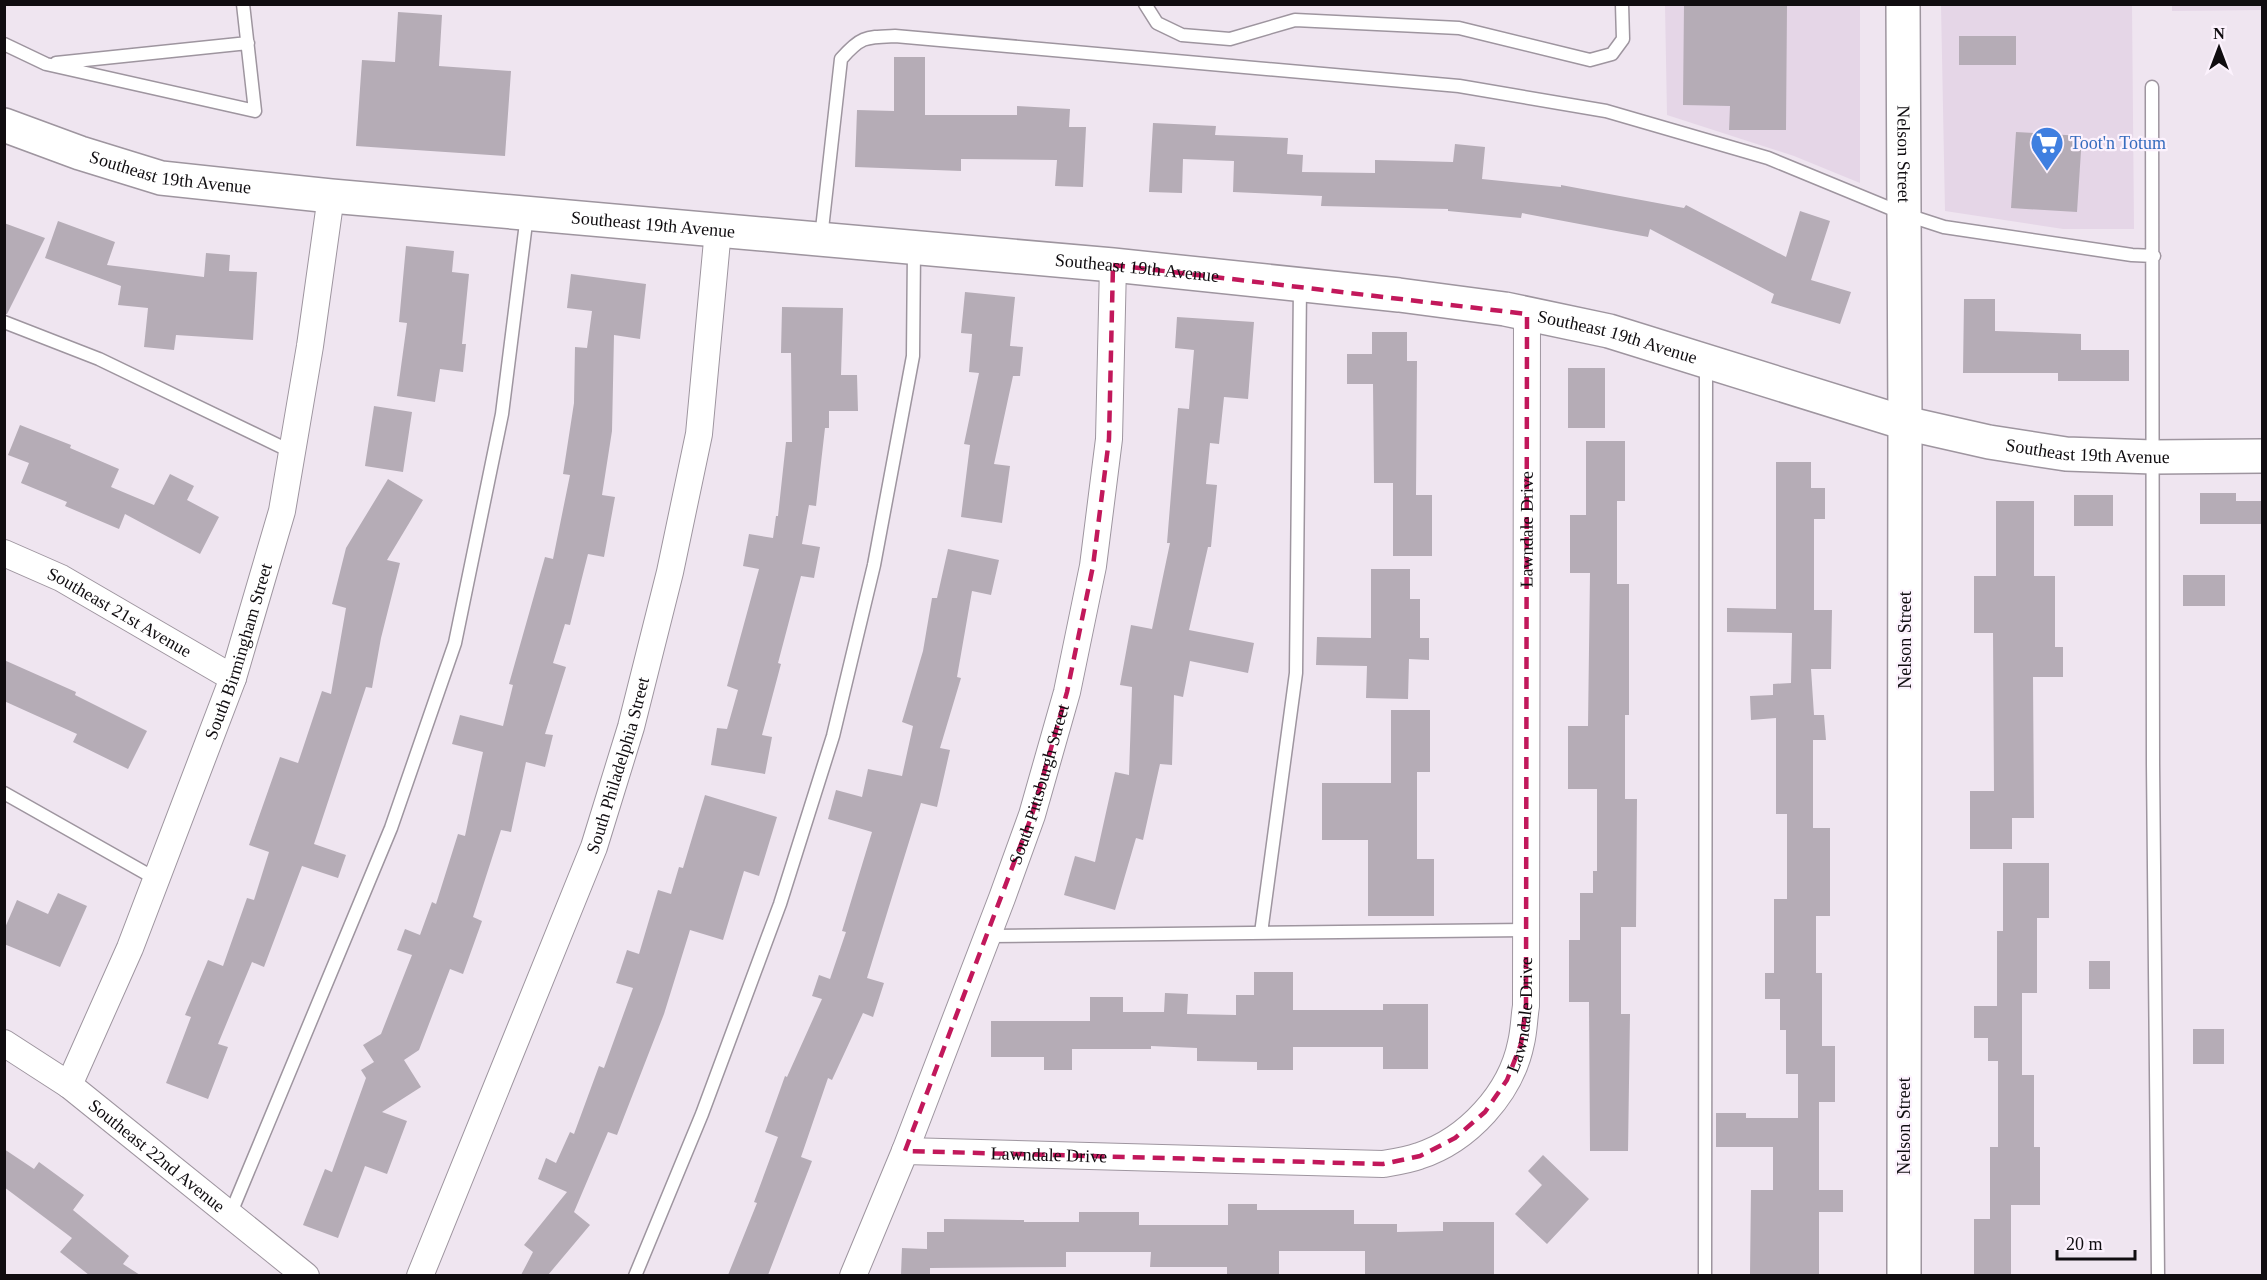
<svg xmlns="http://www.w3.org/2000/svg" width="2267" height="1280" font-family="Georgia,serif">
<rect width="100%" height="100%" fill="#efe5f0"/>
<path fill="#e5d6e7" d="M 1665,5 L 1860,5 L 1860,183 L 1794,156 L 1667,115 Z
M 1941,5 L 2132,5 L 2134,229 L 2063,229 L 1945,211 Z
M 2172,5 L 2262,5 L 2262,10 L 2172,11 Z"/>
<path fill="#b5acb6" d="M 1684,4 L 1787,6 L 1786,130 L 1729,130 L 1730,106 L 1683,105 Z
M 398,12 L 442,15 L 439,66 L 511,71 L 505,156 L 356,146 L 362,60 L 395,62 Z
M 1959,36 L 2016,36 L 2016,65 L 1959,65 Z
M 894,57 L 925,57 L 925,115 L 1017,115 L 1017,106 L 1070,109 L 1069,127 L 1086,127 L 1083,187 L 1055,186 L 1057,160 L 961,159 L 961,171 L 855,167 L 857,110 L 894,111 Z
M 1153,123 L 1216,126 L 1215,135 L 1288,138 L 1287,154 L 1303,155 L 1302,172 L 1375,173 L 1375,160 L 1453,162 L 1455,144 L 1485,147 L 1482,179 L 1561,187 L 1561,185 L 1684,208 L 1686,205 L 1786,257 L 1800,211 L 1830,221 L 1811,280 L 1851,292 L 1840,324 L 1771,303 L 1774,294 L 1650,229 L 1648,237 L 1522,213 L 1521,218 L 1448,211 L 1448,209 L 1321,206 L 1322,196 L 1233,192 L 1234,161 L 1183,159 L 1182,193 L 1149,192 Z
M 2016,132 L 2082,136 L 2077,212 L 2011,208 Z
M 58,221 L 115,242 L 107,265 L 204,277 L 206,253 L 230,255 L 229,271 L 257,272 L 253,340 L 176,335 L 174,350 L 144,347 L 148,308 L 118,305 L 121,286 L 45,258 Z
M 4,223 L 45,238 L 7,314 L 4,314 Z
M 406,246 L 454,251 L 452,272 L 469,274 L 462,344 L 466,344 L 463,372 L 440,369 L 435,402 L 397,396 L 407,323 L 399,322 Z
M 571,274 L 646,284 L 640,339 L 614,335 L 612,431 L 602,495 L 615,497 L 604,557 L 588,554 L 570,625 L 565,624 L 553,663 L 566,667 L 545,734 L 553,735 L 545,767 L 526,762 L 511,832 L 501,830 L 473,917 L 482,921 L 463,974 L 450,969 L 419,1050 L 404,1060 L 421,1087 L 382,1112 L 407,1121 L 387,1174 L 365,1166 L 338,1238 L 303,1225 L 325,1169 L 332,1172 L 366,1078 L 361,1070 L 374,1062 L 363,1045 L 381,1034 L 412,955 L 397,950 L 405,929 L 420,935 L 432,902 L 436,904 L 458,834 L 465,836 L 483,752 L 452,744 L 460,715 L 503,726 L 513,685 L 509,684 L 545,557 L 553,559 L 570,475 L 563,474 L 574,403 L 575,347 L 587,348 L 592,311 L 567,308 Z
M 965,292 L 1015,297 L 1010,346 L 1023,347 L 1020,376 L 1013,376 L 994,464 L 1010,466 L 1002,523 L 961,517 L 970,445 L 964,444 L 979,373 L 969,372 L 972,334 L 961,333 Z
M 1964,299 L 1995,299 L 1995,331 L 2081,334 L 2081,350 L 2129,350 L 2129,381 L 2058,381 L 2058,373 L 1963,373 Z
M 782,307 L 843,308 L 841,375 L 857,375 L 858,411 L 829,411 L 829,428 L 825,428 L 816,506 L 809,505 L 802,544 L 820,547 L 814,578 L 801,576 L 778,663 L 781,664 L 762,735 L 772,737 L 765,774 L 711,765 L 717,728 L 727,729 L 738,690 L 727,686 L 759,569 L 743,566 L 749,534 L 773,538 L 776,516 L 778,516 L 786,442 L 792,442 L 791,353 L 781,353 Z
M 1177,317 L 1254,322 L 1248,399 L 1224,397 L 1219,444 L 1210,443 L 1206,484 L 1217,485 L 1211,547 L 1208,547 L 1189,630 L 1254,643 L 1248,673 L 1190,661 L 1183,697 L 1174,695 L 1172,765 L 1160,764 L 1143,840 L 1136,838 L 1115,910 L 1064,895 L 1075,856 L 1095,862 L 1115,772 L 1129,775 L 1132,687 L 1120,685 L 1131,625 L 1152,629 L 1170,543 L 1167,543 L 1178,408 L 1189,409 L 1194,350 L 1175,348 Z
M 1372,332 L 1407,332 L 1407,361 L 1417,361 L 1416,495 L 1432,495 L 1432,556 L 1393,556 L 1393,483 L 1374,483 L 1373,384 L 1347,384 L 1347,354 L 1372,354 Z
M 1568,368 L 1605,368 L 1605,428 L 1568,428 Z
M 374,406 L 412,412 L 403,472 L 365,466 Z
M 20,425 L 71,445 L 70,448 L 119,469 L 111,487 L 154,505 L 170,474 L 194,486 L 187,500 L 219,517 L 200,554 L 125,514 L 119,529 L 65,506 L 67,502 L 21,483 L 29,463 L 8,455 Z
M 1586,441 L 1625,441 L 1625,501 L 1617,501 L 1617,584 L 1629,584 L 1629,715 L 1625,715 L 1625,799 L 1637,799 L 1636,927 L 1621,927 L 1621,1014 L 1630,1014 L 1628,1151 L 1590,1151 L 1589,1002 L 1569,1002 L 1569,940 L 1580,940 L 1580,893 L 1593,893 L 1593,871 L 1597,871 L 1597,789 L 1568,789 L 1568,726 L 1588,726 L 1590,573 L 1570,573 L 1570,515 L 1586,515 Z
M 1776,462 L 1811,462 L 1811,488 L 1825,488 L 1825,519 L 1814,519 L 1814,610 L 1832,610 L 1831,669 L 1811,669 L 1814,715 L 1824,715 L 1826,740 L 1813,740 L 1813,828 L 1830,828 L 1830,916 L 1816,916 L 1816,973 L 1822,973 L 1822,1046 L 1835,1046 L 1835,1102 L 1819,1102 L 1819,1190 L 1843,1190 L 1843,1212 L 1819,1212 L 1819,1275 L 1750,1275 L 1751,1190 L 1773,1190 L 1773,1147 L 1716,1147 L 1716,1113 L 1746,1113 L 1746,1118 L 1798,1118 L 1798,1074 L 1786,1074 L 1786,1030 L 1780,1030 L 1780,999 L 1765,999 L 1765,973 L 1774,973 L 1774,899 L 1787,899 L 1787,814 L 1776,814 L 1776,718 L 1751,720 L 1750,696 L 1773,695 L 1773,684 L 1791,683 L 1792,633 L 1727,632 L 1727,608 L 1776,609 Z
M 388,479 L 423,500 L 387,560 L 400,563 L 381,638 L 372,688 L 366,687 L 314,844 L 346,855 L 338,878 L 302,866 L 264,967 L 252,962 L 218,1044 L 228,1047 L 208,1099 L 166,1083 L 191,1017 L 185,1015 L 208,960 L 223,966 L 247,898 L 254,900 L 269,852 L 249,845 L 280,757 L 298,763 L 322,691 L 331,694 L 346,608 L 332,604 L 346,548 Z
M 2200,493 L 2236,493 L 2236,501 L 2262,501 L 2262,524 L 2200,524 Z
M 2074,495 L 2113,495 L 2113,526 L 2074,526 Z
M 1996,501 L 2034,501 L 2034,576 L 2055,576 L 2055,647 L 2063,647 L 2063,677 L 2033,677 L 2034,818 L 2012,818 L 2012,849 L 1970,849 L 1970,791 L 1994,791 L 1993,633 L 1974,633 L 1974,576 L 1996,576 Z
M 948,549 L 999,560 L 991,595 L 972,591 L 957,677 L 961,678 L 940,748 L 950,750 L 937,807 L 921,803 L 867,978 L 884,983 L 873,1017 L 863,1013 L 832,1080 L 828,1078 L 801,1157 L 812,1161 L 768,1275 L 728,1275 L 757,1203 L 754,1202 L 778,1137 L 765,1132 L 785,1076 L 787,1077 L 822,999 L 812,996 L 819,975 L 830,979 L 846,932 L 842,931 L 872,832 L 828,819 L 836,790 L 862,797 L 868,769 L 902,776 L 913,726 L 902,722 L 923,651 L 932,598 L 937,598 Z
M 1371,569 L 1410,569 L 1410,599 L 1420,599 L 1420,638 L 1429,638 L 1429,660 L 1409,659 L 1408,699 L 1366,698 L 1367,666 L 1316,665 L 1317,637 L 1371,638 Z
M 2183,575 L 2225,575 L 2225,606 L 2183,606 Z
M 4,660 L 76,692 L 75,695 L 147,731 L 128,769 L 73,742 L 77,734 L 4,701 Z
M 1391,710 L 1430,710 L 1430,772 L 1417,772 L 1417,859 L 1434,859 L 1434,916 L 1368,916 L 1368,840 L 1322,840 L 1322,783 L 1391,783 Z
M 705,795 L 777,817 L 759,876 L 744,871 L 723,940 L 690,930 L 664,1014 L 617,1135 L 608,1132 L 574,1212 L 590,1225 L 548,1275 L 521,1275 L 533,1252 L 524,1245 L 567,1192 L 538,1179 L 546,1158 L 556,1163 L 570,1132 L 574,1134 L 599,1066 L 604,1068 L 633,988 L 616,983 L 627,950 L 639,954 L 658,890 L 671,894 L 679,867 L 683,868 Z
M 2003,863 L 2049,863 L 2049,918 L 2037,918 L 2037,993 L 2022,993 L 2022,1075 L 2034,1075 L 2034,1147 L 2040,1147 L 2040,1205 L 2011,1205 L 2011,1275 L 1974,1275 L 1974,1219 L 1990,1219 L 1990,1147 L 1998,1147 L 1998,1061 L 1988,1061 L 1988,1038 L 1974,1038 L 1974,1006 L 1997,1006 L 1997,931 L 2003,931 Z
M 58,893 L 87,906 L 60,967 L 4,944 L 4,930 L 17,900 L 48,914 Z
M 2089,961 L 2110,961 L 2110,989 L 2089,989 Z
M 1254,972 L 1293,972 L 1293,1010 L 1383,1010 L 1383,1004 L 1428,1004 L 1428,1069 L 1383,1069 L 1383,1047 L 1293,1047 L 1293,1070 L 1257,1070 L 1257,1062 L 1197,1061 L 1197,1048 L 1151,1046 L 1151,1049 L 1072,1049 L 1072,1070 L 1044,1070 L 1044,1057 L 991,1057 L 991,1021 L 1090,1021 L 1090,997 L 1123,997 L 1123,1012 L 1164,1012 L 1165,993 L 1188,994 L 1187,1014 L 1236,1015 L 1236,995 L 1254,995 Z
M 2193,1029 L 2224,1029 L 2224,1064 L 2193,1064 Z
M 4,1149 L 34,1169 L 39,1162 L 84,1195 L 73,1210 L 129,1256 L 123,1264 L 140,1275 L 89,1275 L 60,1252 L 72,1238 L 4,1187 Z
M 1543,1155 L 1589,1199 L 1547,1244 L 1515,1214 L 1542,1185 L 1528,1171 Z
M 1228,1204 L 1257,1204 L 1257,1210 L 1354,1210 L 1354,1224 L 1397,1224 L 1397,1232 L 1443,1231 L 1443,1222 L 1494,1222 L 1494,1275 L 1365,1275 L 1365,1251 L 1279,1251 L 1279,1275 L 1227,1275 L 1227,1267 L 1150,1267 L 1151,1252 L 1066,1252 L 1066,1267 L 930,1268 L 930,1275 L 901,1275 L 902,1248 L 927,1249 L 927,1232 L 944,1232 L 944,1219 L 1024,1220 L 1024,1222 L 1079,1222 L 1079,1212 L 1139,1212 L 1139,1225 L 1228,1225 Z"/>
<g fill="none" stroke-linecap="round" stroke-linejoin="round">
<g stroke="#9e959f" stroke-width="15">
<path id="lane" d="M 1145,4 L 1157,23 L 1182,35 L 1230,39 L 1295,20 L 1459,28 L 1590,60 L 1612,54 L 1623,39 L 1622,4
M 4,44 L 46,64 L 255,111 L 243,4
M 56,63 L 248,43
M 2152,87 L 2153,764 L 2158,1276
M 821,238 L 841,59 C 861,36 866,37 895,36 L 1459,86 L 1606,111 L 1768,158 L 1904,214 L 1944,227 L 2132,255 L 2154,256
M 4,322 L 99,359 L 292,452
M 4,793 L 156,879
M 1261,933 L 1296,673 L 1300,286
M 988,936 L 1526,930
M 230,1215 L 391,828 L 455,643 L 502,414 L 527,215
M 635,1276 L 702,1114 L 780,904 L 833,736 L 874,565 L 913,356 L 914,250
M 1705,1276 L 1706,363"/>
</g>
<g stroke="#9e959f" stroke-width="28">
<g id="street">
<path id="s1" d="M 4,553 L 61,578 L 233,678"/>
<path id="s2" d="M 4,1043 L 69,1085 L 306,1276"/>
<path id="s3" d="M 69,1085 L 130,948 L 233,678 L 282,511 L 310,346 L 331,196"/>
<path id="s4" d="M 905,1151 L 1383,1164 C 1395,1162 1408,1160 1419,1156 C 1468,1140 1511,1093 1521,1043 C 1524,1031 1524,1018 1526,1006 L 1527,314"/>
<path id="s5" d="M 420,1276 L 594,847 L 631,727 L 670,572 L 699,434 L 718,230"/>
<path id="s6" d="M 853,1276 L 905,1151 L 1002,898 L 1032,815 L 1067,692 L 1093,566 L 1109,439 L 1113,265"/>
</g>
</g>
<g stroke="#9e959f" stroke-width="36">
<g id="secondary">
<path id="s7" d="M 1903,4 L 1905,423 L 1904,1276"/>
<path id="s8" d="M 4,125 L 80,153 L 161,178 L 331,196 L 1113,265 L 1399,295 L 1505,309 L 1609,331 L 1905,423 L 1989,442 L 2066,454 L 2153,457 L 2262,456"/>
</g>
</g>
<use href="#lane" stroke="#fff" stroke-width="12"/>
<use href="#street" stroke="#fff" stroke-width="26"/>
<use href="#secondary" stroke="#fff" stroke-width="33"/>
</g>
<path fill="none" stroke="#c2185b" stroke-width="4.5" stroke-dasharray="12 8" stroke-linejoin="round" d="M 1113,265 L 1527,314 L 1526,1006 L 1521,1044 L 1507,1080 L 1485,1112 L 1455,1138 L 1420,1156 L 1383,1164 L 905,1151 L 1032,815 L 1067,692 L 1093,566 L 1109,439 Z"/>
<defs>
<g id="supermarket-pin" transform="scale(1.725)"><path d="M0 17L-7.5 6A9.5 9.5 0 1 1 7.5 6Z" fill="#3f7fe0" stroke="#fcf2fd"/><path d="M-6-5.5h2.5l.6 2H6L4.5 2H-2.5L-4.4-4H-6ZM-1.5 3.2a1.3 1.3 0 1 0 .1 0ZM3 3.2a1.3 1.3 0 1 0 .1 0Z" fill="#fff"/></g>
</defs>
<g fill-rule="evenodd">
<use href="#supermarket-pin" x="2047" y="143"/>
</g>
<g text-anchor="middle" stroke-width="4.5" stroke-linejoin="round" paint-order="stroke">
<g font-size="18" fill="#366cbe" stroke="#fcf2fd" text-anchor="start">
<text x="2070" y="149">Toot'n Totum</text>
</g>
<g font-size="18" fill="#100d10" stroke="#fcf2fd">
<text dy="6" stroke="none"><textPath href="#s7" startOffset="150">Nelson Street</textPath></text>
<text dy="6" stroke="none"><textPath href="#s8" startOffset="174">Southeast 19th Avenue</textPath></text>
<text dy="6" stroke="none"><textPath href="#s8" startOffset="660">Southeast 19th Avenue</textPath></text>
<text dy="6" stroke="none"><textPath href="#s8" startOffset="1146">Southeast 19th Avenue</textPath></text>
<text dy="6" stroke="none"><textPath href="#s8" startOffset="1632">Southeast 19th Avenue</textPath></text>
<text dy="6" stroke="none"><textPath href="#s8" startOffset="2118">Southeast 19th Avenue</textPath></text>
<text dy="6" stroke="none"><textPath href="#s4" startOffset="1188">Lawndale Drive</textPath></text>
<text dy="6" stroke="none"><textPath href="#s1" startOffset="130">Southeast 21st Avenue</textPath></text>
<text transform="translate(1905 640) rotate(-90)" y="6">Nelson Street</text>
<text dy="6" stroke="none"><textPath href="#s3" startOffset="466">South Birmingham Street</textPath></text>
<text dy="6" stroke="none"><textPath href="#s5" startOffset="548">South Philadelphia Street</textPath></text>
<text dy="6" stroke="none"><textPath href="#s6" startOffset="526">South Pittsburgh Street</textPath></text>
<text dy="6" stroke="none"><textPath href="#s4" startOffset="702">Lawndale Drive</textPath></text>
<text transform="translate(1904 1126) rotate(-90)" y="6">Nelson Street</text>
<text dy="6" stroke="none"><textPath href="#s2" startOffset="190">Southeast 22nd Avenue</textPath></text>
<text dy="6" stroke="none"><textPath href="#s4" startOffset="144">Lawndale Drive</textPath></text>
</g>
</g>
<rect width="2267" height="1280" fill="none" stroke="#100d10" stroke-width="12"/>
<g transform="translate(2219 48)" stroke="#fcf2fd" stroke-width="4.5" paint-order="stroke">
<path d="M0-4.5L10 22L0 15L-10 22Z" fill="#100d10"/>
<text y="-9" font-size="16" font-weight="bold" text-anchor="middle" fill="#100d10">N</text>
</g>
<path d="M2057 1250v9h78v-9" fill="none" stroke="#100d10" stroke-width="3"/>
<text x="2066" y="1250" font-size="18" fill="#100d10" stroke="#fcf2fd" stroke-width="4.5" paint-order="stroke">20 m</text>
</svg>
